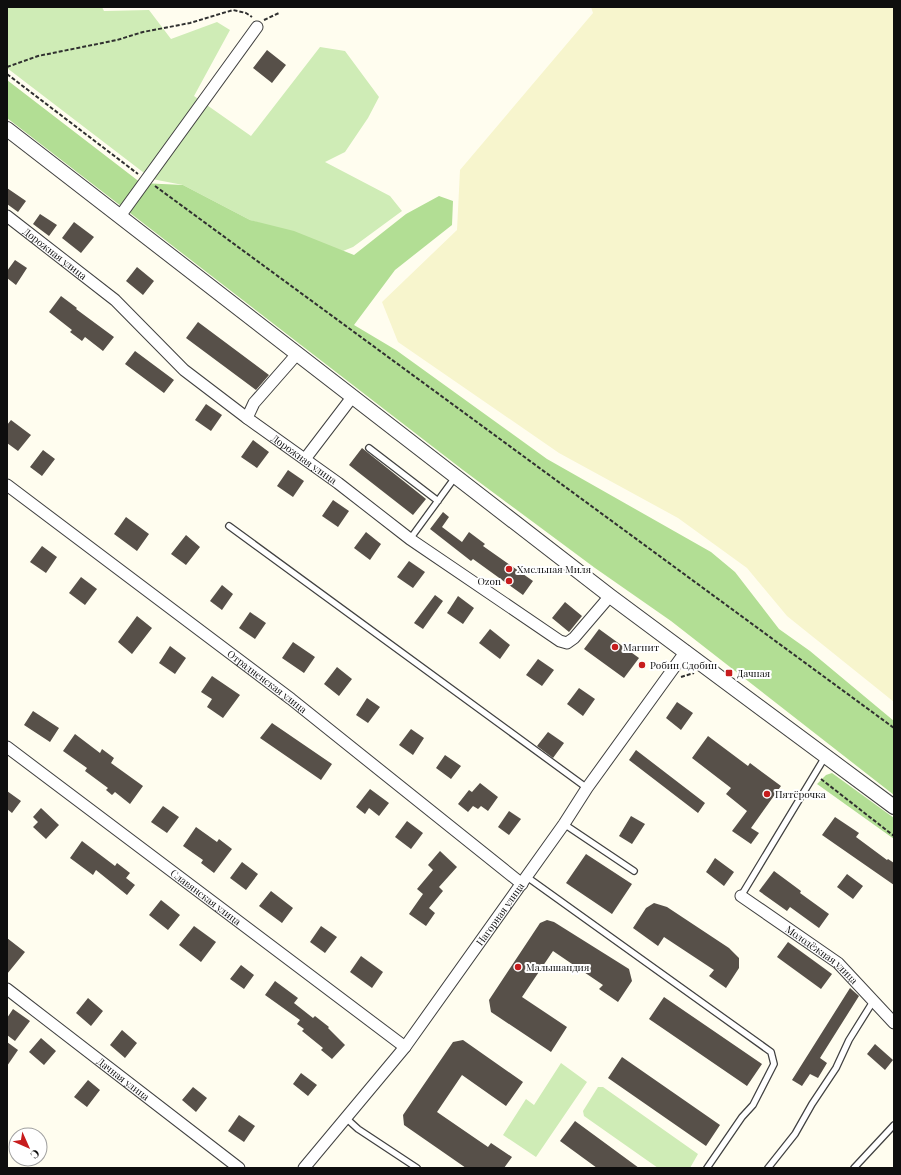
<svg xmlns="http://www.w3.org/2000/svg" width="901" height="1175" font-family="'Playfair Display',serif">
<rect width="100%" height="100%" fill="#fffdef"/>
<path fill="#f7f5cd" d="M 591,7 L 894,7 L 894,702 L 787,616 L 747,568 L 678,518 L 559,453 L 398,342 L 382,302 L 457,230 L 460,170 L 593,13 Z"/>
<path fill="#cfecb6" d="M 7,7 L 102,7 L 104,11 L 149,10 L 171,39 L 217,22 L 230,30 L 194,96 L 251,136 L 320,47 L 345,51 L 379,97 L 368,118 L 345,152 L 325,162 L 390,196 L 402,211 L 353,247 L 343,251 L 250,220 L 183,185 L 152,179 L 7,68 Z
M 561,1063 L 587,1082 L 536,1157 L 503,1135 L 526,1099 L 534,1105 Z
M 598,1087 L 603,1087 L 698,1154 L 690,1168 L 658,1168 L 584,1116 L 583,1111 Z"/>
<path fill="#b2de94" d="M 7,80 L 141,183 L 183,185 L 250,220 L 294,231 L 354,255 L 406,214 L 439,196 L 453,201 L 452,225 L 395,270 L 354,325 L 396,350 L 547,459 L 711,552 L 735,572 L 779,629 L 810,651 L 894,721 L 894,795 L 671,621 L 595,568 L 463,470 L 7,118 Z
M 832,773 L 894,818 L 894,839 L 817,784 L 826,775 Z"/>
<path fill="#575049" d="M 267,50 L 286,65 L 272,83 L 253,68 Z
M 7,188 L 26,201 L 18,212 L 7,204 Z
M 40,214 L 57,225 L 49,236 L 33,224 Z
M 74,222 L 94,237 L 81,253 L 62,238 Z
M 15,260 L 27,268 L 16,285 L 7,278 L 7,271 Z
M 137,267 L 154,281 L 143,295 L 126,281 Z
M 61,296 L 77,308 L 76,309 L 114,337 L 103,351 L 85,337 L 82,341 L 70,332 L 72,330 L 49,312 Z
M 198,322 L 269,375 L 256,390 L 186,338 Z
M 135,351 L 174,380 L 164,393 L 125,364 Z
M 206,404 L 222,415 L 211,431 L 195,420 Z
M 11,420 L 31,435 L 18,451 L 7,443 L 7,425 Z
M 253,440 L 269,452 L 257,468 L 241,457 Z
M 362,448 L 426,499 L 413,515 L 349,465 Z
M 43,450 L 55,459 L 42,476 L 30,467 Z
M 288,470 L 304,481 L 293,497 L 277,486 Z
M 333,500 L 349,511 L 338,527 L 322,516 Z
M 443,512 L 449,517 L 442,527 L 462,542 L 469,532 L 485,544 L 483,546 L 533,581 L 523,595 L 473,559 L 471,561 L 430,529 Z
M 126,517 L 149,534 L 137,551 L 114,534 Z
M 366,532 L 381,544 L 370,560 L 354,548 Z
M 186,535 L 200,547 L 186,565 L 171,554 Z
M 42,546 L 57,557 L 46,573 L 30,562 Z
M 409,561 L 425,572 L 413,588 L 397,577 Z
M 81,577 L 97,589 L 85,605 L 69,593 Z
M 222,585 L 233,594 L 222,610 L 210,601 Z
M 435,595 L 443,601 L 423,629 L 414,623 Z
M 458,596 L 474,608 L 463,624 L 447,613 Z
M 565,602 L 582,616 L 569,632 L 552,618 Z
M 250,612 L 266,623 L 255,639 L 239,628 Z
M 137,616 L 152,628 L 132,654 L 118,642 Z
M 490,629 L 510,645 L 500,659 L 479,643 Z
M 599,629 L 639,658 L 624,678 L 584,649 Z
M 293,642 L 315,657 L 304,673 L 282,658 Z
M 170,646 L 186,658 L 175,674 L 159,663 Z
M 538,659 L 554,670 L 542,686 L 526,675 Z
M 337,667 L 352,679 L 339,696 L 324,684 Z
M 212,676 L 240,695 L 223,718 L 207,707 L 212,699 L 201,692 Z
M 579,688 L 595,699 L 583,716 L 567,704 Z
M 367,698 L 380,707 L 368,723 L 356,715 Z
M 677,702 L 693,713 L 681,730 L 666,718 Z
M 33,711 L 59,728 L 50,742 L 24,725 Z
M 272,723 L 332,764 L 321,780 L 260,738 Z
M 411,729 L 424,738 L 413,755 L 399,745 Z
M 548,732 L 564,743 L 553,758 L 537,746 Z
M 75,734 L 100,753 L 102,749 L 114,758 L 111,763 L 143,786 L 130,804 L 115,792 L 112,795 L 106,790 L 108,788 L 85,771 L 87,768 L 63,751 Z
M 708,736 L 748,766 L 750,763 L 781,786 L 751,828 L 759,833 L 751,844 L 732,831 L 747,811 L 726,794 L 731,788 L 692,758 Z
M 636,750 L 705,803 L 698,813 L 629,760 Z
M 445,755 L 461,766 L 451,779 L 436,768 Z
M 480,783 L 498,797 L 488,811 L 481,806 L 478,809 L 473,806 L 468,812 L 458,804 L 469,790 L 472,792 Z
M 370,789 L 389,803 L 379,816 L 369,808 L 365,814 L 356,807 Z
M 7,791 L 21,801 L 12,813 L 7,809 Z
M 163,806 L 179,817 L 167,833 L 151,822 Z
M 41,808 L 59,825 L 46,839 L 33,827 L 38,822 L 33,817 Z
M 509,811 L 521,819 L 509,835 L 498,827 Z
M 631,816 L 645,824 L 632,844 L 619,836 Z
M 835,817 L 859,833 L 856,837 L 887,860 L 888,859 L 894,863 L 894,885 L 822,835 Z
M 407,821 L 423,833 L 411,849 L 395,837 Z
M 196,827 L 217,842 L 219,839 L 232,849 L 214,873 L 201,863 L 203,860 L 183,846 Z
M 82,841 L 115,866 L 117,863 L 130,873 L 126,878 L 135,885 L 127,895 L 96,870 L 93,875 L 70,858 Z
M 440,851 L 457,867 L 439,887 L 443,891 L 429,908 L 435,913 L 426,926 L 409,914 L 423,894 L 417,889 L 433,870 L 428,865 Z
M 586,854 L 632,884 L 612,914 L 566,883 Z
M 715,858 L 734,872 L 724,886 L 706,872 Z
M 242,862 L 258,874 L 246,890 L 230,878 Z
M 774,871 L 801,891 L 800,893 L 829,914 L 819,928 L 790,907 L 787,911 L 759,891 Z
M 847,874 L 863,886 L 853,899 L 837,887 Z
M 271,891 L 293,908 L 282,923 L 259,906 Z
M 161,900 L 180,915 L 168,930 L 149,915 Z
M 654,903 L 667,907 L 729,948 L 739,958 L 739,968 L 726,988 L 709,976 L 714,970 L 664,937 L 658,946 L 633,928 L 646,908 Z
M 547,920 L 554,922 L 629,969 L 632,981 L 618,1002 L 599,989 L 603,985 L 553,951 L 522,997 L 567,1027 L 551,1052 L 491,1012 L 489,1000 L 540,923 Z
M 194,926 L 216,942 L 201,962 L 179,945 Z
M 321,926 L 337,937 L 325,953 L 310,942 Z
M 7,938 L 25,952 L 7,974 Z
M 788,942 L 832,974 L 821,989 L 777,957 Z
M 361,956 L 383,972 L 372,988 L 350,972 Z
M 241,965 L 254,975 L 244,989 L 230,979 Z
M 275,981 L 298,998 L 294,1003 L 313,1018 L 315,1016 L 329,1027 L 328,1028 L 345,1045 L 332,1059 L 321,1050 L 323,1048 L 302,1031 L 304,1029 L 297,1024 L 300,1020 L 265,995 Z
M 850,988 L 859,996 L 820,1058 L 827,1063 L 818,1078 L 810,1074 L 802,1086 L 792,1080 Z
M 664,997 L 762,1064 L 747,1086 L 649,1019 Z
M 88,998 L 103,1011 L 91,1026 L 76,1013 Z
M 13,1009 L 30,1021 L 15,1041 L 7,1035 L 7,1018 Z
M 122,1030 L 137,1043 L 125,1058 L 110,1045 Z
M 41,1038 L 56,1051 L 44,1065 L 29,1052 Z
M 463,1040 L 523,1082 L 506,1106 L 462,1075 L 437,1112 L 488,1147 L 491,1143 L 512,1157 L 504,1168 L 466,1168 L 404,1125 L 403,1115 L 453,1042 Z
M 7,1042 L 18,1050 L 7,1066 Z
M 875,1044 L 893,1060 L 885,1070 L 867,1054 Z
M 622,1057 L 720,1125 L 706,1146 L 608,1078 Z
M 301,1073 L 317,1085 L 308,1096 L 293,1084 Z
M 88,1080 L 100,1090 L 87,1107 L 74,1097 Z
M 193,1087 L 207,1098 L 196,1112 L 182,1100 Z
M 239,1115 L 255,1126 L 244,1142 L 228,1131 Z
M 575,1121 L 639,1168 L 597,1168 L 560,1141 Z"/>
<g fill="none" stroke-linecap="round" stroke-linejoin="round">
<g stroke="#414141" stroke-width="8">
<path id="service" d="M 369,448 L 438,501
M 229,526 L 587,788
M 410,539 L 456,476
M 564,824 L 634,871
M 527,877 L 771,1052 L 774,1064 L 753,1105 L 742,1117 L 707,1168
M 741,896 L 825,757
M 346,1118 L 358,1129 L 417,1168
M 768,1168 L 795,1134 L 812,1104 L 836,1068 L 849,1040 L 874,1000
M 854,1168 L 894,1125"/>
</g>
<g stroke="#414141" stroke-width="13">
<g id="minor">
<path id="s1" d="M 7,216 L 115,300 L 184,370 L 247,418 L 338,483 L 410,539 L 560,641 L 567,643 L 574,638 L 610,596"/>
<path d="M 120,216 L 257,27"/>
<path d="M 247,418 L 254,403 L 297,354"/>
<path d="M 305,459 L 353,396"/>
<path id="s2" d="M 7,485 L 291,699 L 522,884"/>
<path id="s3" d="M 7,747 L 405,1047"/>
<path id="s4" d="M 741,896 L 838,963 L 894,1023"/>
<path id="s5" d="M 7,989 L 239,1168"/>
<path id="s6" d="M 304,1168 L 405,1047 L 564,824 L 587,788 L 686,651"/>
</g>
</g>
<g stroke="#414141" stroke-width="16">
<path id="tertiary" d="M 7,129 L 610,596 L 894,807"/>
</g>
<path stroke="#303030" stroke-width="2" stroke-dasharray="4 2" stroke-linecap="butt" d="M 264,20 L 279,13
M 7,67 L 38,56 L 117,40 L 143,32 L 190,23 L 233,10 L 246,13 L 252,17
M 7,74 L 138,174
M 155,186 L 894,728
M 681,677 L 694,673
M 821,779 L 894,836"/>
<use href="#service" stroke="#fff" stroke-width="5.5"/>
<use href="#minor" stroke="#fff" stroke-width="11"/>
<use href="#tertiary" stroke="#fff" stroke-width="14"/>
</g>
<g fill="#c71c1d" stroke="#fff" stroke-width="1.5">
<circle cx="509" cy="569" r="4"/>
<circle cx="509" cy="581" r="4"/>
<circle cx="615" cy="647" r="4"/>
<circle cx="642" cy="665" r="4"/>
<rect x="725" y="669" width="8" height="8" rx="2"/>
<circle cx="767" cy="794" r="4"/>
<circle cx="518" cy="967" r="4"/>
</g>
<g text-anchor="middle" stroke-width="4" stroke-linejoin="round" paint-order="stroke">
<g font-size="10" fill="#0e0e0e" stroke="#fff">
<text dy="4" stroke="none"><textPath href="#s1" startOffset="61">Дорожная улица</textPath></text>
<text dy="4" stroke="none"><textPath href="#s1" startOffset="385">Дорожная улица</textPath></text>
<text dy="4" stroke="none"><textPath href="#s2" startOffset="326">Отрадненская улица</textPath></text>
<text dy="4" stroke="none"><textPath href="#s3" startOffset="249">Славянская улица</textPath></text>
<text dy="4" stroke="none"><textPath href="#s6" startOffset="321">Нагорная улица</textPath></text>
<text dy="4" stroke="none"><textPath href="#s4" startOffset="100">Молодёжная улица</textPath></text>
<text dy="4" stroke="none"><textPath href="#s5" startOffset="147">Дачная улица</textPath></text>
</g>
<g font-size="10" fill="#0e0e0e" stroke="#fff" text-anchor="start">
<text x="517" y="573">Хмельная Миля</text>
<text x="501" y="585" text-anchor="end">Ozon</text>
<text x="623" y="651">Магнит</text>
<text x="650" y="669">Робин Сдобин</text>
<text x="737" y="677">Дачная</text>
<text x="775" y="798">Пятёрочка</text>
<text x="526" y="971">Малышандия</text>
</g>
</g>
<rect width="901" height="1175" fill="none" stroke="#0e0e0e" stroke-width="16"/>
<g transform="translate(28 1147) rotate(135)"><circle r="19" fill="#ffffff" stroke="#9f9f9f"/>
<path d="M0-3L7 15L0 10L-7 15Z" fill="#c71c1d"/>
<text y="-6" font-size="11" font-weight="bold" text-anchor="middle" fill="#0e0e0e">С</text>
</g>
</svg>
